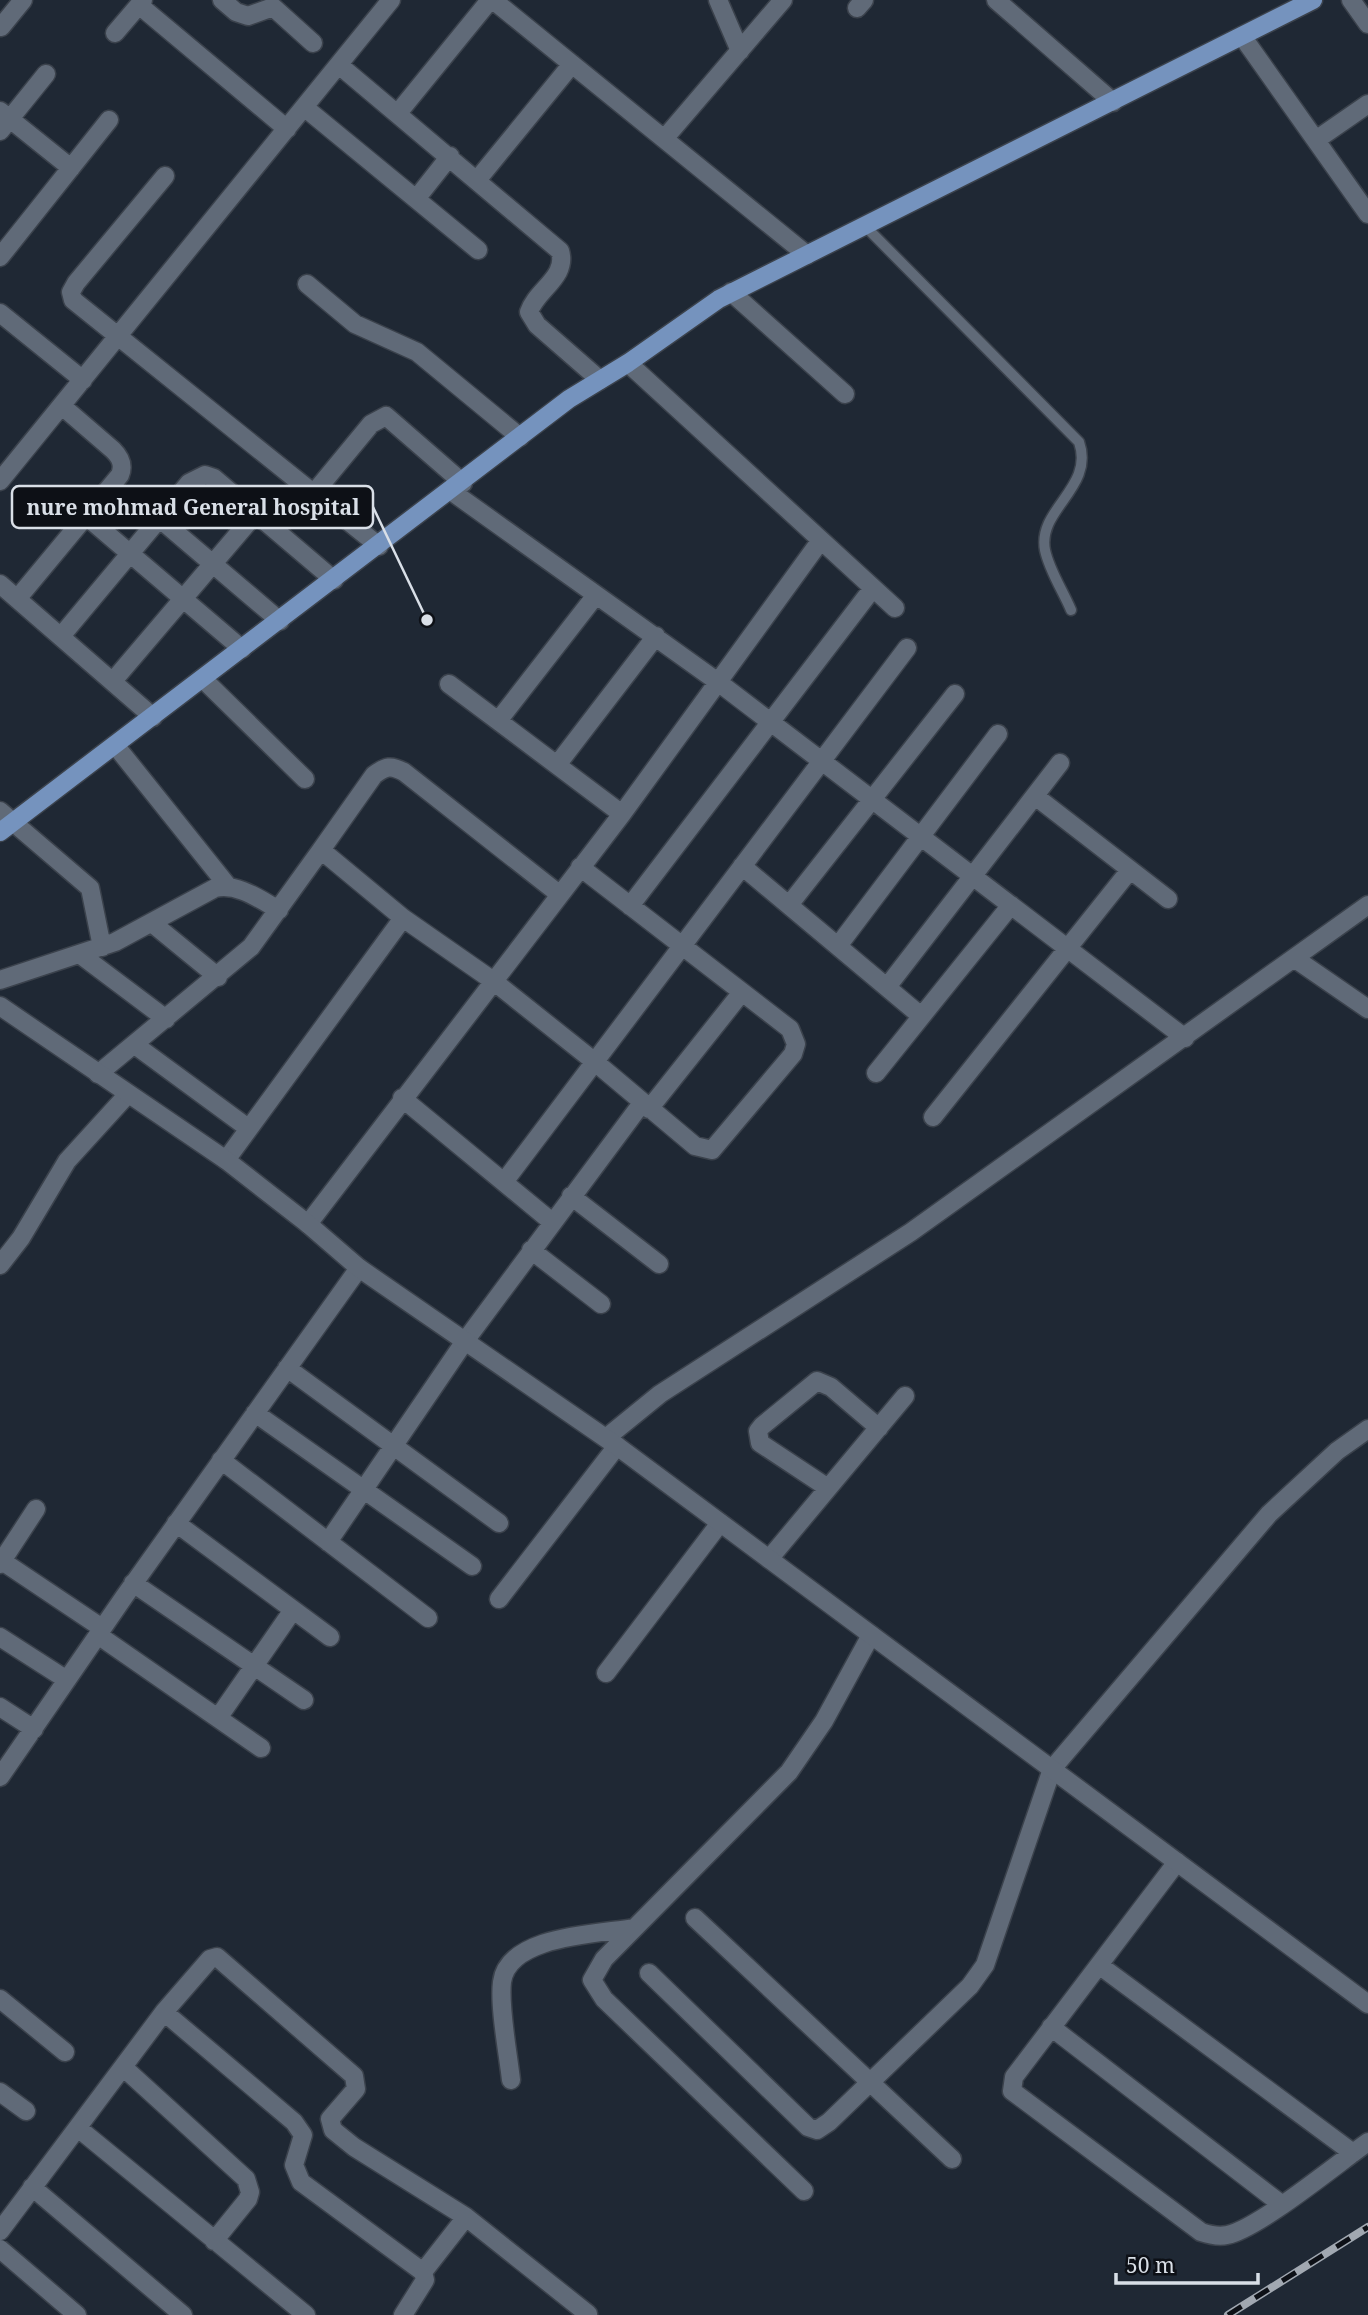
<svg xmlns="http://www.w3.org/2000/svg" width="1368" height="2315" font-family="'Noto Serif',serif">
<rect width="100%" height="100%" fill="#1f2834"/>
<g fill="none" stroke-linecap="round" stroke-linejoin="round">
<g stroke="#3b424c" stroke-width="13">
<path id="service" d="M 866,227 L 1079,442 C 1095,488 1037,509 1045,550 C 1049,570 1063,591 1071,610"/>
</g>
<g stroke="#3b424c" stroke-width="21">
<path id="minor" d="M 143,0 L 139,5 L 287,129
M 222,0 L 236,12 L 248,16 L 273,7 L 313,43
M 493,0 L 807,255
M 718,0 L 740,51
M 996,0 L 1113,102
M 1351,0 L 1368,24
M 857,8 L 864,0
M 1,27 L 23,0
M 115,33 L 139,5
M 1242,36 L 1368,214
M 339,65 L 560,251 C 568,277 536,290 529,312 L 537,325 L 600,380
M 304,107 L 478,250
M 0,111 L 71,168
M 398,113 L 490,0
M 0,131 L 46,74
M 664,139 L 783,0
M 1316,140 L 1368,104
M 165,176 L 76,283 L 71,292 L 73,300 L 379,546
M 478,179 L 572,64
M 416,199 L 450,156
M 0,257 L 109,120
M 307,284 L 355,324 L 417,352 L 520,437
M 731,292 L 845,394
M 0,313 L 83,380
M 628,363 L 895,608
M 0,481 L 391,0
M 314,493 L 371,424 L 386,416 L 463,483
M 86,516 L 242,649
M 160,519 L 280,621
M 821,540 L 718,682 L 1185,1038
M 0,584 L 153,717
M 17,599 L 120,475 C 124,465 121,458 113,450 L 62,406
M 62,635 L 189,483 L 205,475 L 214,478 L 334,580
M 203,679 L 305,779
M 113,681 L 256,513
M 449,684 L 622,814
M 498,721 L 596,595
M 115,745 L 227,885
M 557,765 L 656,636
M 1035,796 L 1168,899
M 0,811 L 90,888 L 102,947
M 321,850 L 374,775 C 386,766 391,765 404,772 L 559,894
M 742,866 L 921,1016
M 789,905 L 955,694
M 630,906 L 873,588
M 152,923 L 218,977
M 838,946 L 998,734
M 81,955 L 166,1019
M 1294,958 L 1368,1009
M 0,980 L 115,942 L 215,888 C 238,883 259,899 279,910
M 887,987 L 1060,763
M 135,1045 L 248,1128
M 876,1073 L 1011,905
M 98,1074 L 251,947 L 321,850 L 403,918 L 492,980 L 595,1062 L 695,1146 L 712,1150 L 793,1054 L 796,1044 L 790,1029 L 580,867
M 402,1098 L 552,1222
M 649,1109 L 742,992
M 933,1117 L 1130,870
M 226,1160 L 403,918
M 504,1182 L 907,648
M 571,1196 L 659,1264
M 308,1224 L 622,814 L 718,682 L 451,491
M 531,1250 L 601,1304
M 0,1265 L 21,1238 L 67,1161 L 128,1094
M 287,1368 L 499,1523
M 255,1413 L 472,1566
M 606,1438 L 660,1394 L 911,1232 L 1368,905
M 221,1460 L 428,1618
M 828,1488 L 760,1443 L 758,1431 L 762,1426 L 817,1381 L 831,1387 L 879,1428
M 176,1523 L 330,1637
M 328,1542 L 465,1341 L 642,1103
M 769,1559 L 905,1396
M 2,1561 L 102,1628
M 0,1564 L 36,1509
M 133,1583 L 304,1700
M 499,1599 L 617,1446
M 98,1635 L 261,1748
M 0,1637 L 67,1680
M 606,1673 L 720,1523
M 0,1707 L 34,1729
M 218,1718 L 293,1610
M 0,1777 L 124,1597 L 359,1268
M 1177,1862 L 1014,2077 L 1012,2091 L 1201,2232 C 1210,2235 1218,2237 1227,2235 C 1258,2229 1338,2163 1368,2142
M 695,1918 L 952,2159
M 1099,1965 L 1353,2153
M 649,1973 L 808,2127 L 817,2130 L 829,2122 L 970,1986 L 985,1965 L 1052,1769 L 1269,1514 L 1337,1451 L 1368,1429
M 0,1999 L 65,2052
M 164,2012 L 294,2122 L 303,2135 L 294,2165 L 301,2182 L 423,2272 L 425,2280 L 403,2315
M 1051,2027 L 1281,2204
M 123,2067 L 246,2179 L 250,2192 L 248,2199 L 214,2241
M 511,2080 C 508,2053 499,2007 502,1982 C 508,1935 599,1934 634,1928
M 0,2092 L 26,2111
M 78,2128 L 306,2315
M 32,2187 L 183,2315
M 804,2191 L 604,1999 L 592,1980 L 604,1959 L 789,1772 L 824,1721 L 871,1635
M 0,2231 L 164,2012 L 210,1959 L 217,1957 L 354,2076 L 356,2089 L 330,2119 L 333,2130 L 354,2147 L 466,2217 L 588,2314
M 0,2249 L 77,2315
M 423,2272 L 466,2217"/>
</g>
<g stroke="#3b424c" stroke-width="21">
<path id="tertiary" d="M 0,1006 L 226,1160 L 308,1224 L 359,1268 L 617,1446 L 1368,2004"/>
</g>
<g stroke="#3b424c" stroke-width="21">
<path id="primary" d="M 0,832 L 569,399 L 628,363 L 719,299 L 1313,0"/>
</g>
<use href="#service" stroke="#606a78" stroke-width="10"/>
<use href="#minor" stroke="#606a78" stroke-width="18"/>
<use href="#tertiary" stroke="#606a78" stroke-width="18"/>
<use href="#primary" stroke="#7593be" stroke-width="18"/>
<g stroke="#a1a8b1" stroke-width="8">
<path id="rail" d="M 1228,2315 L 1368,2227"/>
</g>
<use href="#rail" stroke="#0d1016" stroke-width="5" stroke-dasharray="16" stroke-linecap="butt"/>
</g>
<path fill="none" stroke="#d9dfe7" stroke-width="2.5" d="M427 620L373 507"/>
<circle fill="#d9dfe7" stroke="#0d1016" stroke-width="2.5" cx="427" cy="620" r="7"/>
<rect fill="#0d1016" stroke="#d9dfe7" stroke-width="2.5" x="12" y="486" width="361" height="42" rx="7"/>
<g font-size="21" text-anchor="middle" font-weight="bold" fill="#d9dfe7">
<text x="193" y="515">nure mohmad General hospital</text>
</g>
<path d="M1116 2273v10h142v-10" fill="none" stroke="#d9dfe7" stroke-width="3.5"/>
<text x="1126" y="2273" font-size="21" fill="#d9dfe7" stroke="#0d1016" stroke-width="5" paint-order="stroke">50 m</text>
</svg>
